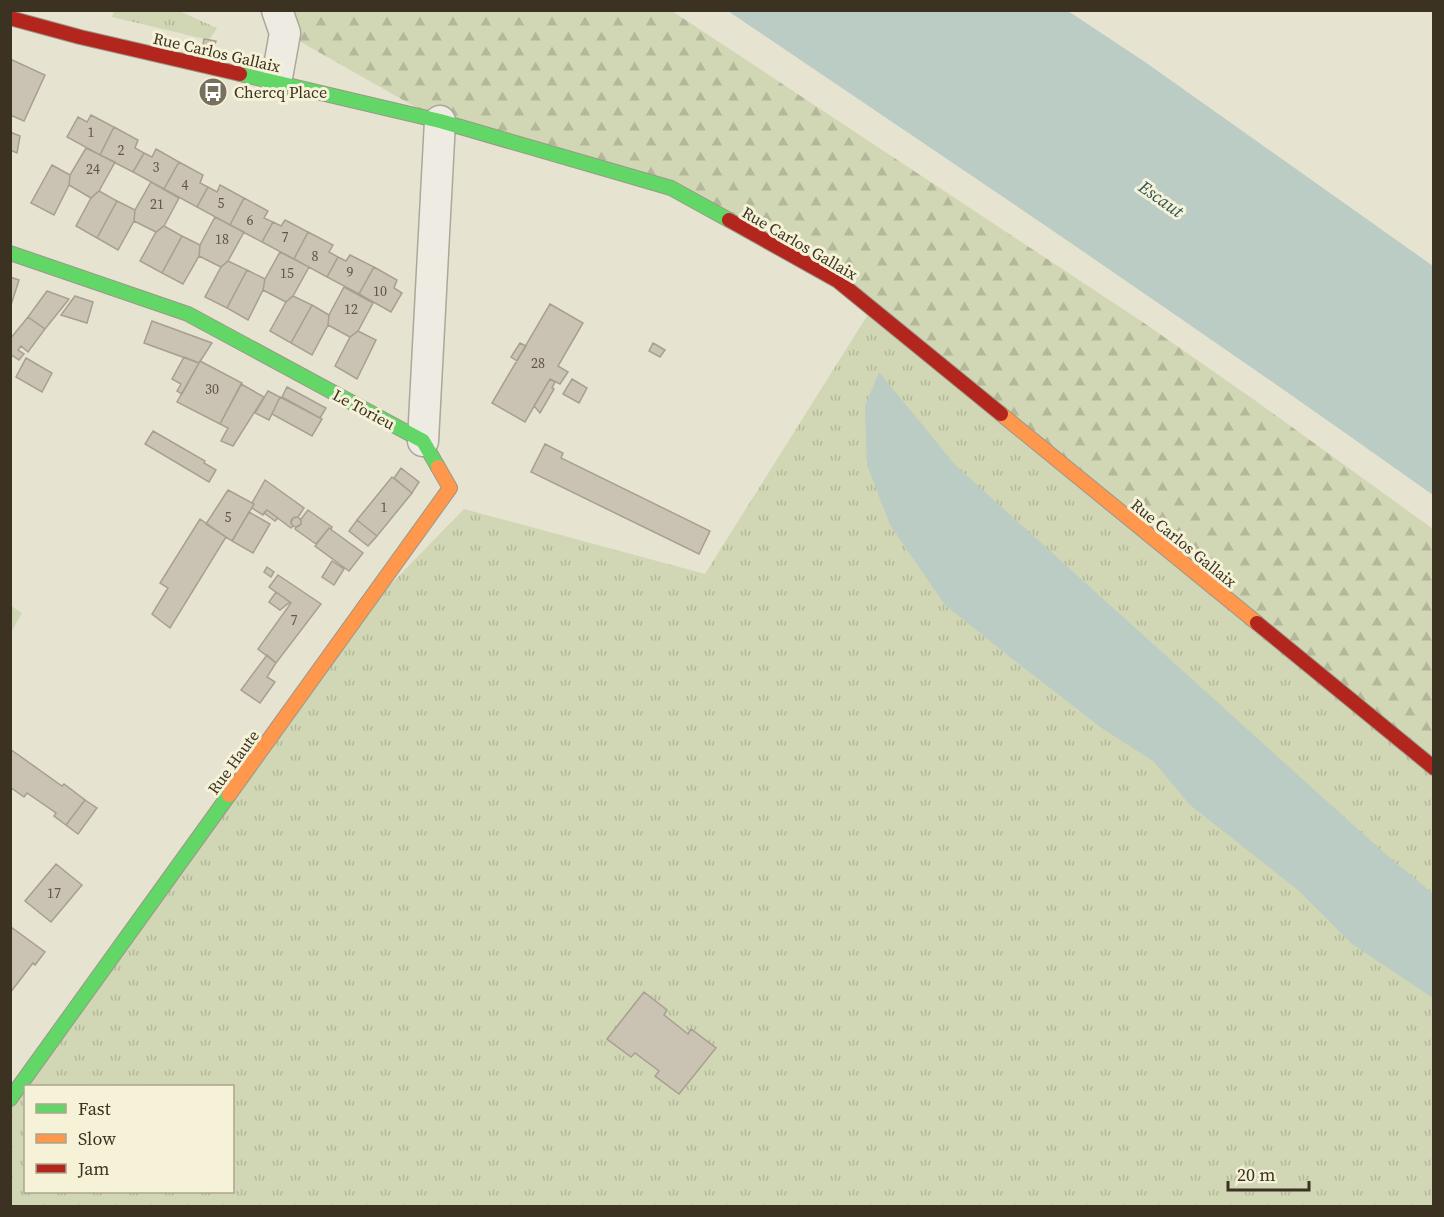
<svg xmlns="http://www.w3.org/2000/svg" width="1444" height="1217" font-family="'Source Serif 4',serif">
<defs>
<pattern id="grass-tufts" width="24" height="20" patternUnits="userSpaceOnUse" patternTransform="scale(1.5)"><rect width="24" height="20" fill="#d1d6b4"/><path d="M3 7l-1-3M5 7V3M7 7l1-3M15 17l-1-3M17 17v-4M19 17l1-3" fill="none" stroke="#b4b89a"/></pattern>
<pattern id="forest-firs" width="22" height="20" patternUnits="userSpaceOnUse" patternTransform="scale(1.5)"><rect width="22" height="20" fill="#d1d6b4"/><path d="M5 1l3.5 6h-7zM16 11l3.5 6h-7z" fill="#b4b89a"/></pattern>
</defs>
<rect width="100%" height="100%" fill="#e6e3d1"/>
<path fill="url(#grass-tufts)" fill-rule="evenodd" d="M 114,11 L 179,11 L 217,28 L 209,40 L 112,17 Z
M 872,308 L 1433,769 L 1433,1206 L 11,1206 L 11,1099 L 352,624 L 464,509 L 705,574 ZM 26,1086 L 232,1086 L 232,1192 L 26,1192 Z
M 11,606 L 22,613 L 11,632 Z"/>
<path fill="url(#forest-firs)" d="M 277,11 L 672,11 L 1144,323 L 1253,399 L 1433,529 L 1433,768 L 838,281 L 671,188 L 440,121 L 285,33 Z"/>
<path fill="#bbccc4" d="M 728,11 L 1068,11 L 1145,62 L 1433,266 L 1433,495 C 1201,330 964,170 728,11 Z
M 879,372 L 956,466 L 1382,851 L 1433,894 L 1433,998 L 1352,944 L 1298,890 L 1190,805 L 1153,761 L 1103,729 L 1011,658 L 945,605 L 890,525 L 867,465 L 865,406 Z"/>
<path fill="#cac2b2" stroke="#a79f90" stroke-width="1.5" d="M 204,39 L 216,41 L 214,47 L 203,45 Z
M 10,59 L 45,75 L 24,121 L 10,115 Z
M 91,115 L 114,127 L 100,155 L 67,137 L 78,117 L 87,122 Z
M 114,127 L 138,140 L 135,148 L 144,153 L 133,172 L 100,155 Z
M 10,132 L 20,136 L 17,153 L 10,150 Z
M 86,148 L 115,162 L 99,191 L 91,198 L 69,185 L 70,175 Z
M 156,149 L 179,162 L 164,189 L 133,172 L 144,153 L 152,157 Z
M 179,162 L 203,175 L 200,183 L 208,187 L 197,207 L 164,189 Z
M 52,165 L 70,175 L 69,185 L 54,215 L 31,203 Z
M 151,182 L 179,198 L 164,226 L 156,232 L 134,221 L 135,210 Z
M 220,185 L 244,198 L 230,225 L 197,207 L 208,187 L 217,192 Z
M 99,191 L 117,201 L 97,238 L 76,226 L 91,198 Z
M 244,198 L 268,211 L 264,218 L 273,222 L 262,242 L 230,225 Z
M 117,201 L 135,210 L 134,221 L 118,250 L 97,238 Z
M 215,217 L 244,232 L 228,261 L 221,267 L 199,256 L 200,245 Z
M 285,220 L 308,232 L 294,259 L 262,242 L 273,222 L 281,226 Z
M 164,226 L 182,236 L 162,273 L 140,261 L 156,232 Z
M 308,232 L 333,245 L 329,252 L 338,257 L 327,277 L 294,259 Z
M 182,236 L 200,245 L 199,256 L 183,284 L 162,273 Z
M 280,252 L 309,267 L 293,296 L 286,302 L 263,290 L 265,279 Z
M 350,255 L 374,267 L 359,294 L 327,277 L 338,257 L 346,261 Z
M 228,261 L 247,270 L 227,308 L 205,297 L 221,267 Z
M 374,267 L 397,280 L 394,288 L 402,293 L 391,312 L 359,294 Z
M 247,270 L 265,279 L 263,290 L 248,320 L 227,308 Z
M 10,277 L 19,280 L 11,305 L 10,305 Z
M 344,287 L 373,303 L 358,331 L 350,337 L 328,325 L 329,315 Z
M 47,291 L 69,299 L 45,329 L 28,317 Z
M 75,296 L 93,302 L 87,323 L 61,315 Z
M 293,296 L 312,305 L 291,343 L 270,331 L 286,302 Z
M 550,304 L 583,323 L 558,366 L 568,372 L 560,384 L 550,379 L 525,422 L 492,403 Z
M 312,305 L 329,315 L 328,325 L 312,355 L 291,343 Z
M 28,317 L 45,329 L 28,352 L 21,346 L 18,350 L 24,354 L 19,360 L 10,354 L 10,339 Z
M 152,321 L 212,343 L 199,363 L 144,343 Z
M 358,331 L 376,340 L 357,379 L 335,366 L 350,337 Z
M 520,343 L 526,346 L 517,361 L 511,357 Z
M 653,343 L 665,350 L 660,357 L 649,351 Z
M 184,357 L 199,363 L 182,394 L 177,391 L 181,384 L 172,379 Z
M 26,358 L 52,373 L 42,392 L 16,377 Z
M 200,361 L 242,383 L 220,424 L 177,402 Z
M 550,379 L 555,382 L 552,388 L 554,389 L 540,413 L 534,406 Z
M 572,379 L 587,388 L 579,403 L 563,394 Z
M 241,384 L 264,397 L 233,446 L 221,441 L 228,428 L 220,424 Z
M 287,387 L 326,408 L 320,418 L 282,397 Z
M 268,391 L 280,397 L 269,420 L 255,413 Z
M 280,397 L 322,419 L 312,436 L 272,414 Z
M 153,431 L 205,461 L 204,463 L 216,470 L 209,482 L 145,444 Z
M 545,444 L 563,453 L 561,458 L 710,531 L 699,554 L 531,472 Z
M 401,468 L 419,482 L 412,493 L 394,478 Z
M 392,477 L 412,493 L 377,536 L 357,520 Z
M 265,480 L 304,508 L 298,517 L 293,518 L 291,523 L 293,526 L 291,528 L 267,510 L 263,515 L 252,508 L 254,504 L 252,503 Z
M 228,490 L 254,504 L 232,541 L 206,524 Z
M 267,510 L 278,518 L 275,521 L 264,513 Z
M 308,510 L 332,527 L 331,529 L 329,528 L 316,544 L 295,529 L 296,527 L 301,524 L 301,519 Z
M 249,512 L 270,524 L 253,553 L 232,541 Z
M291 522a5 5 0 1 1 10 0a5 5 0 1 1-10 0Z
M 200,519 L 226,537 L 170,628 L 152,614 L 168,588 L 160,583 Z
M 357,520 L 377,536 L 368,546 L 349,531 Z
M 329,528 L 363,553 L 349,571 L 315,546 Z
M 332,561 L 344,569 L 334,585 L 322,577 Z
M 267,567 L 274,572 L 271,577 L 264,572 Z
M 278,575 L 321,604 L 276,663 L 258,649 L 291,603 L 269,587 Z
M 276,592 L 290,602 L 280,610 L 269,602 Z
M 267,655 L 276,663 L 267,677 L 275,682 L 260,703 L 241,690 Z
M 10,749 L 62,786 L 64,784 L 85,800 L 66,825 L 54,816 L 56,813 L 27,793 L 24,797 L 10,787 Z
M 85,800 L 97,808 L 78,834 L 66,825 Z
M 56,864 L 82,885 L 51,922 L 25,901 Z
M 11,927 L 45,952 L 35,965 L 33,963 L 10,993 Z
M 644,992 L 667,1010 L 664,1015 L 688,1034 L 691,1029 L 716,1048 L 679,1094 L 655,1076 L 659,1071 L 635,1053 L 631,1057 L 607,1039 Z"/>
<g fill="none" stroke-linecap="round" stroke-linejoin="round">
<g stroke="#aca899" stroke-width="33">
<path id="street" d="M 276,83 L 285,33 L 277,10
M 423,441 L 440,121"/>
</g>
<g stroke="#9b978a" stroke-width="16">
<path id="fast" d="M 240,74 L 440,121 L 671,188 L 729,220
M 10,253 L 188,314 L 423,441 L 438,467
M 10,1099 L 229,795"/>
</g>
<g stroke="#9b978a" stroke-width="16">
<path id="slow" d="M 1001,414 L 1257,623
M 229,795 L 450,488 L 438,467"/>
</g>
<g stroke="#9b978a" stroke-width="16">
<path id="jam" d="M 10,18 L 80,37 L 240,74
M 729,220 L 838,281 L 1001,414
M 1257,623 L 1434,768"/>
</g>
<use href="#street" stroke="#eeece2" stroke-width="30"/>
<use href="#fast" stroke="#63d668" stroke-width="14"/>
<use href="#slow" stroke="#ff974d" stroke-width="14"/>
<use href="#jam" stroke="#b3261e" stroke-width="14"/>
</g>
<defs>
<g id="bus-disc" transform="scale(1.5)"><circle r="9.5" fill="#77705f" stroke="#f5f2d8"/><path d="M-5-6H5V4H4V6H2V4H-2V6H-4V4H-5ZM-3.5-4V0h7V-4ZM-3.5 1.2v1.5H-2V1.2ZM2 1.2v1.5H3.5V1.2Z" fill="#fff"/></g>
</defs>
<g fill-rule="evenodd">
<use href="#bus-disc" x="213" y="92"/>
</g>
<g text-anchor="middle" stroke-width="6" stroke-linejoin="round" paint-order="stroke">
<g font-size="14" fill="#5f5645">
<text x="91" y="137">1</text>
<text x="121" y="155">2</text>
<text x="156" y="172">3</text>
<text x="93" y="174">24</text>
<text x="185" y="190">4</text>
<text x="221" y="208">5</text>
<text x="157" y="209">21</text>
<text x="250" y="225">6</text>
<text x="285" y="242">7</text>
<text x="222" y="244">18</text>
<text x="315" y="261">8</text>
<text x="350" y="277">9</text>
<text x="287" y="278">15</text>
<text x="380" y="296">10</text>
<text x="351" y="314">12</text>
<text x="538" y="368">28</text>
<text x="212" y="394">30</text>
<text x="384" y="512">1</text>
<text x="228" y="522">5</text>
<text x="294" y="625">7</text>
<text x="54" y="898">17</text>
</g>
<g font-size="16" fill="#3b3221" stroke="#f5f2d8">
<text transform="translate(217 52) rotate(13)" y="6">Rue Carlos Gallaix</text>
<text transform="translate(800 243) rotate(30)" y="6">Rue Carlos Gallaix</text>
<text transform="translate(364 409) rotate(28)" y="6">Le Torieu</text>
<text transform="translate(1184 543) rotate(39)" y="6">Rue Carlos Gallaix</text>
<text transform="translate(233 762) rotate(-54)" y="6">Rue Haute</text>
</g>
<g font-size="16" fill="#3b3221" stroke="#f5f2d8" text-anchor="start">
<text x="234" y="98">Chercq Place</text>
</g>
<g font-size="18" font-style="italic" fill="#30565a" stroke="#f5f2d8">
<text transform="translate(1161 199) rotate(35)" y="6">Escaut</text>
</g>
</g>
<rect width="1444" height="1217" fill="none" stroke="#3b3221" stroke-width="24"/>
<rect x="24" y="1085" width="210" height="108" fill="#f5f2d8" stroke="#aba58f" stroke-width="1.5"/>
<rect x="36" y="1104" width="30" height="9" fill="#63d668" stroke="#aba58f" stroke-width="1.5"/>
<text x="78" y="1115" font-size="18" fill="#3b3221">Fast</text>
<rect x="36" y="1134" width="30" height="9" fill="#ff974d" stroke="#aba58f" stroke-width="1.5"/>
<text x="78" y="1145" font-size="18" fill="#3b3221">Slow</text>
<rect x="36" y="1164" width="30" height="9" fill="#b3261e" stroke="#aba58f" stroke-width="1.5"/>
<text x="78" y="1175" font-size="18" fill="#3b3221">Jam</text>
<path d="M1228 1181v9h81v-9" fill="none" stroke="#3b3221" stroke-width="3"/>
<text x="1237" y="1181" font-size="18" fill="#3b3221" stroke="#f5f2d8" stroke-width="4.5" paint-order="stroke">20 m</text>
</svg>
